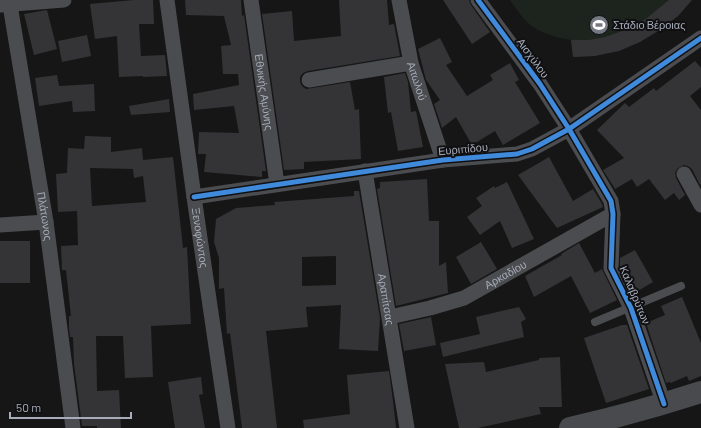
<svg xmlns="http://www.w3.org/2000/svg" width="701" height="428" font-family="Barlow,sans-serif">
<rect width="100%" height="100%" fill="#161616"/>
<path fill="#1c241d" d="M 510,0 L 692,0 L 678,16 L 658,31 L 640,42 L 595,56 L 573,57 L 571,40 C 555,37 537,33 525,20 C 520,14 515,7 510,0 Z"/>
<path fill="#343436" fill-rule="evenodd" d="M 134,0 L 153,0 L 154,24 L 139,24 L 141,56 L 165,55 L 167,76 L 143,77 L 143,76 L 119,77 L 117,36 L 95,39 L 90,4 Z
M 185,0 L 241,0 L 242,16 L 244,15 L 266,171 L 262,171 L 262,177 L 204,172 L 206,154 L 198,154 L 199,132 L 239,133 L 234,106 L 194,110 L 193,94 L 239,85 L 238,74 L 223,74 L 221,46 L 231,45 L 224,16 L 186,15 Z
M 339,0 L 387,0 L 389,25 L 394,24 L 400,56 L 308,71 L 303,73 L 300,77 L 300,82 L 302,86 L 306,89 L 350,82 L 355,110 L 359,109 L 361,159 L 304,162 L 304,169 L 284,170 L 262,14 L 292,11 L 294,41 L 341,36 Z
M 443,0 L 469,0 L 471,5 L 490,32 L 472,44 Z
M 669,0 L 692,0 L 678,16 L 658,31 L 640,42 L 619,51 L 595,56 L 573,57 L 571,40 L 589,40 L 605,37 L 631,28 L 647,18 Z
M 47,10 L 57,49 L 34,55 L 24,14 Z
M 87,35 L 91,56 L 62,62 L 58,41 Z
M 440,38 L 452,62 L 446,65 L 467,96 L 493,80 L 490,75 L 510,63 L 519,80 L 515,82 L 540,123 L 503,145 L 495,131 L 472,145 L 456,117 L 442,128 L 434,104 L 440,100 L 426,80 L 418,49 Z
M 695,61 L 701,68 L 701,87 L 690,96 L 701,110 L 701,184 L 700,185 L 692,169 L 688,166 L 684,165 L 677,169 L 675,173 L 676,178 L 685,195 L 679,200 L 674,193 L 665,200 L 649,179 L 637,187 L 632,179 L 615,189 L 603,170 L 624,158 L 597,130 L 625,103 L 629,107 L 654,88 L 656,91 Z
M 405,73 L 408,82 L 411,112 L 416,111 L 423,147 L 398,151 L 391,112 L 388,113 L 384,77 Z
M 57,75 L 59,86 L 94,84 L 95,111 L 73,112 L 72,101 L 39,106 L 35,78 Z
M 169,99 L 170,112 L 131,115 L 129,106 Z
M 85,136 L 111,137 L 111,152 L 142,148 L 143,160 L 173,157 L 183,248 L 187,247 L 191,324 L 151,326 L 153,377 L 125,378 L 123,336 L 96,336 L 97,391 L 119,390 L 121,428 L 97,428 L 97,426 L 82,426 L 74,364 L 73,337 L 70,337 L 69,328 L 69,316 L 71,316 L 66,270 L 62,270 L 61,246 L 78,245 L 77,211 L 58,212 L 56,174 L 67,173 L 68,148 L 84,149 ZM 90,168 L 133,169 L 134,178 L 143,176 L 146,202 L 92,206 Z
M 549,157 L 573,201 L 593,189 L 602,204 L 603,207 L 557,228 L 518,175 Z
M 427,179 L 429,221 L 439,221 L 439,266 L 446,262 L 448,293 L 396,306 L 377,189 L 380,188 L 380,182 Z
M 507,182 L 534,239 L 512,248 L 500,221 L 480,235 L 467,217 L 482,206 L 476,198 L 494,186 L 495,188 Z
M 354,191 L 359,191 L 380,318 L 378,351 L 339,349 L 341,305 L 306,307 L 308,327 L 266,331 L 277,428 L 242,428 L 230,333 L 227,334 L 224,288 L 219,289 L 219,258 L 214,242 L 216,219 L 236,208 L 275,205 L 274,202 L 354,196 ZM 336,256 L 336,285 L 302,286 L 302,257 Z
M 0,241 L 30,241 L 30,283 L 0,283 Z
M 481,242 L 497,269 L 471,284 L 456,257 Z
M 579,243 L 595,273 L 602,269 L 617,300 L 590,313 L 571,276 L 534,297 L 525,276 L 562,255 L 561,254 Z
M 635,250 L 653,282 L 636,292 L 633,292 L 620,266 L 620,258 Z
M 682,297 L 701,343 L 701,376 L 689,381 L 687,376 L 671,383 L 670,382 L 666,383 L 646,323 L 665,315 L 661,306 Z
M 519,307 L 526,319 L 521,322 L 524,337 L 443,357 L 440,343 L 480,334 L 476,317 Z
M 431,317 L 436,345 L 404,351 L 399,324 Z
M 622,325 L 627,325 L 649,389 L 606,403 L 584,338 Z
M 560,357 L 562,407 L 539,407 L 541,414 L 478,428 L 459,428 L 445,364 L 484,362 L 486,372 L 539,360 L 539,358 Z
M 389,371 L 393,401 L 396,428 L 304,428 L 303,420 L 350,414 L 347,375 Z
M 201,377 L 203,394 L 199,395 L 205,428 L 175,428 L 168,382 Z"/>
<g fill="none" stroke-linecap="round" stroke-linejoin="round">
<path stroke="#4a4c4f" stroke-width="8" d="M 595,322 L 681,286"/>
<g stroke="#4a4c4f" stroke-width="15">
<path id="s1" d="M 167,0 L 194,197 L 228,428"/>
<path id="s2" d="M 251,0 L 277,184"/>
<path id="s3" d="M 399,0 L 411,63 L 443,160"/>
<path d="M 478,0 L 540,84 L 569,129 L 611,201 L 613,214 L 611,268 L 631,308 L 664,404"/>
<path d="M 1,5 L 64,0"/>
<path id="s4" d="M 10,5 L 46,222 L 73,428"/>
<path d="M 309,80 L 411,63"/>
<path id="s5" d="M 365,171 L 407,428"/>
<path d="M 684,174 L 701,205"/>
<path d="M 194,197 L 443,160 L 517,154 L 532,149 L 569,129 L 701,38"/>
<path d="M 0,225 L 46,222"/>
<path id="s6" d="M 390,317 L 430,308 L 464,298 L 613,214"/>
</g>
<path stroke="#484a4e" stroke-width="22" d="M 570,428 C 614,418 658,406 701,392"/>
<g stroke="#101012" stroke-width="8">
<path id="cycleway" d="M 478,0 L 540,84 L 569,129 L 611,201 L 613,214 L 611,268 L 631,308 L 664,404
M 194,197 L 443,160 L 517,154 L 532,149 L 569,129 L 701,38"/>
</g>
<use href="#cycleway" stroke="#408adc" stroke-width="5"/>
</g>
<defs>
<g id="stadium-disc" transform="scale(1)"><circle r="9.5" fill="#747880" stroke="#101012"/><path d="M0-5a6.5 5 0 1 0 0 10a6.5 5 0 1 0 0-10ZM-3.5-1.8h7v3.6h-7Z" fill="#fff"/></g>
</defs>
<g fill-rule="evenodd">
<use href="#stadium-disc" x="599" y="25"/>
</g>
<g text-anchor="middle" stroke-width="4" stroke-linejoin="round" paint-order="stroke">
<g font-size="11" fill="#a6acb9" stroke="#101012" text-anchor="start">
<text x="613" y="29">Στάδιο Βέροιας</text>
</g>
<g font-size="11" fill="#a6acb9" stroke="#101012">
<text transform="translate(533 58) rotate(54)" y="4">Αισχύλου</text>
<text dy="4" stroke="none"><textPath href="#s3" startOffset="83">Αιτωλού</textPath></text>
<text dy="4" stroke="none"><textPath href="#s2" startOffset="93">Εθνικής Αμύνης</textPath></text>
<text transform="translate(463 149) rotate(-5)" y="4">Ευριπίδου</text>
<text dy="4" stroke="none"><textPath href="#s4" startOffset="214">Πλάτωνος</textPath></text>
<text dy="4" stroke="none"><textPath href="#s1" startOffset="240">Ξενοφώντος</textPath></text>
<text dy="4" stroke="none"><textPath href="#s6" startOffset="124">Αρκαδίου</textPath></text>
<text transform="translate(635 295) rotate(67)" y="4">Καλαβρύτων</text>
<text dy="4" stroke="none"><textPath href="#s5" startOffset="130">Αραπίτσας</textPath></text>
</g>
</g>
<path d="M10 412v6h121v-6" fill="none" stroke="#a6acb9" stroke-width="2"/>
<text x="16" y="412" font-size="12" fill="#a6acb9" stroke="#101012" stroke-width="3" paint-order="stroke">50 m</text>
</svg>
